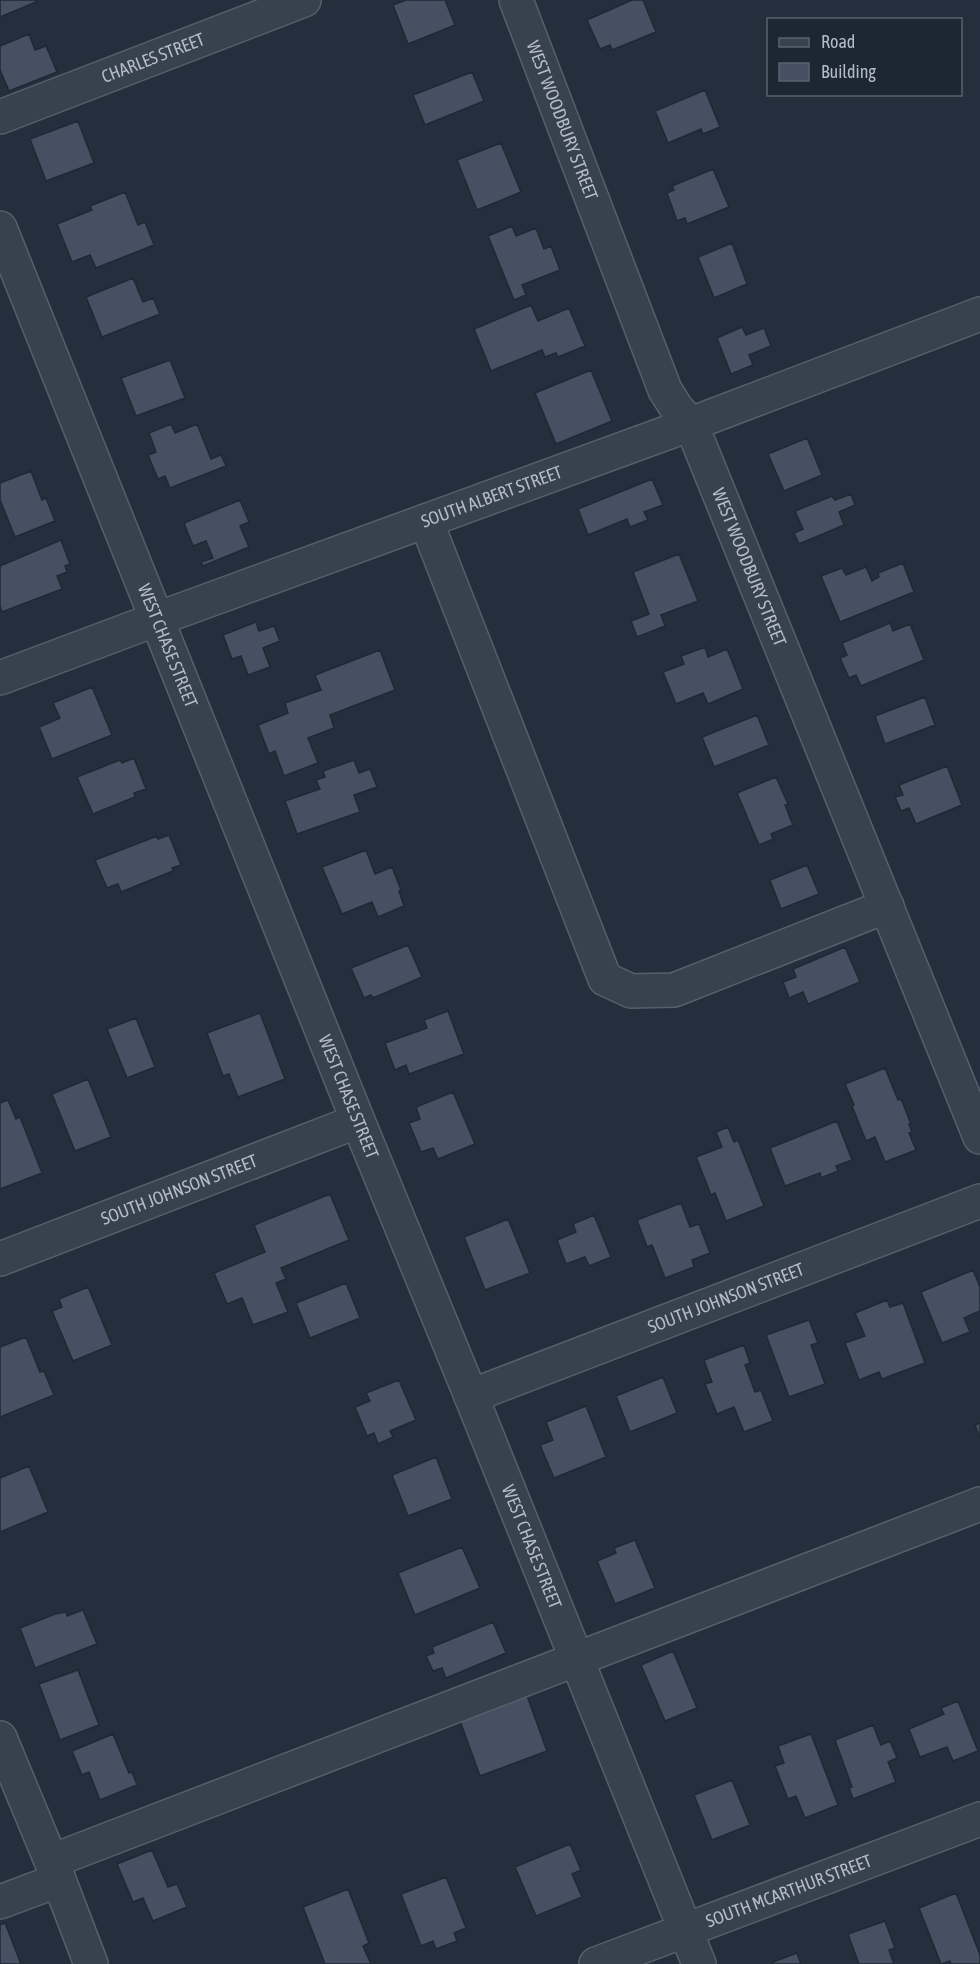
<svg xmlns="http://www.w3.org/2000/svg" width="980" height="1964" font-family="'Asap Condensed',sans-serif">
<rect width="100%" height="100%" fill="#242f3e"/>
<path fill="#455162" stroke="#1f2835" stroke-width="1.5" d="M 0,0 L 35,0 L 36,2 L 0,17 Z
M 406,0 L 445,0 L 455,25 L 408,44 L 393,5 Z
M 632,0 L 643,0 L 656,32 L 612,50 L 610,45 L 600,49 L 587,20 Z
M 29,34 L 35,50 L 46,46 L 57,72 L 9,91 L 0,70 L 0,46 Z
M 472,72 L 484,101 L 425,125 L 413,95 Z
M 705,90 L 720,127 L 703,134 L 701,129 L 668,143 L 655,111 Z
M 78,121 L 94,163 L 46,181 L 30,139 Z
M 501,143 L 521,192 L 477,210 L 457,160 Z
M 713,169 L 729,207 L 687,224 L 685,218 L 677,221 L 667,193 L 674,190 L 672,186 Z
M 125,192 L 138,225 L 145,222 L 154,245 L 96,268 L 90,255 L 72,262 L 57,224 L 92,210 L 90,206 Z
M 512,226 L 516,236 L 536,228 L 544,249 L 551,246 L 560,270 L 522,285 L 526,295 L 514,300 L 488,236 Z
M 732,243 L 747,284 L 714,298 L 698,257 Z
M 133,278 L 143,302 L 153,298 L 160,314 L 102,337 L 86,297 Z
M 531,305 L 538,321 L 569,308 L 585,346 L 558,357 L 556,353 L 545,357 L 542,350 L 491,371 L 474,329 Z
M 742,327 L 746,335 L 764,328 L 771,346 L 749,355 L 753,365 L 731,374 L 717,338 Z
M 170,360 L 185,398 L 136,416 L 121,378 Z
M 591,370 L 612,421 L 556,444 L 535,393 Z
M 171,424 L 175,433 L 197,424 L 211,459 L 221,455 L 226,466 L 170,488 L 165,476 L 158,479 L 148,455 L 156,452 L 149,433 Z
M 807,438 L 822,475 L 784,491 L 768,454 Z
M 31,471 L 42,500 L 46,498 L 55,521 L 15,537 L 0,500 L 0,483 Z
M 652,479 L 663,505 L 644,512 L 648,520 L 630,527 L 627,519 L 588,535 L 578,509 Z
M 851,494 L 855,505 L 839,512 L 844,525 L 799,544 L 794,533 L 803,529 L 795,511 L 832,496 L 835,500 Z
M 240,500 L 249,522 L 240,526 L 249,547 L 203,566 L 201,562 L 213,558 L 206,541 L 193,546 L 184,523 Z
M 61,540 L 70,564 L 65,566 L 67,572 L 57,576 L 62,589 L 2,612 L 0,606 L 0,566 Z
M 679,554 L 698,601 L 661,615 L 665,626 L 637,637 L 631,621 L 649,614 L 633,572 Z
M 903,563 L 914,592 L 840,622 L 821,576 L 842,568 L 846,575 L 866,567 L 872,581 L 879,577 L 878,573 Z
M 256,622 L 259,631 L 274,626 L 280,641 L 263,648 L 270,667 L 248,675 L 241,656 L 232,659 L 223,635 Z
M 890,623 L 893,631 L 910,624 L 924,660 L 861,686 L 856,675 L 849,678 L 840,658 L 847,655 L 842,643 Z
M 705,647 L 708,657 L 727,649 L 743,689 L 708,704 L 703,693 L 676,704 L 663,672 L 684,664 L 681,656 Z
M 380,650 L 395,690 L 330,715 L 334,728 L 308,738 L 318,763 L 284,776 L 275,751 L 269,754 L 258,725 L 288,713 L 285,703 L 321,690 L 315,675 Z
M 92,687 L 112,735 L 52,759 L 39,727 L 60,718 L 53,703 Z
M 925,697 L 935,725 L 885,744 L 875,716 Z
M 757,715 L 769,745 L 714,767 L 702,737 Z
M 134,758 L 146,789 L 134,793 L 135,797 L 93,814 L 77,777 L 120,760 L 122,763 Z
M 354,760 L 359,773 L 370,769 L 377,787 L 354,795 L 360,812 L 297,834 L 285,801 L 320,789 L 316,780 L 325,777 L 323,771 Z
M 947,766 L 962,805 L 916,824 L 909,808 L 901,811 L 895,797 L 903,795 L 899,785 Z
M 776,777 L 788,804 L 785,805 L 793,825 L 771,834 L 773,839 L 759,845 L 737,793 Z
M 169,835 L 181,865 L 172,868 L 173,871 L 121,892 L 118,884 L 107,888 L 95,860 L 157,836 L 158,839 Z
M 366,850 L 375,874 L 392,867 L 401,890 L 399,891 L 404,906 L 378,917 L 372,902 L 342,914 L 322,867 Z
M 807,865 L 819,894 L 781,909 L 770,880 Z
M 408,945 L 422,977 L 373,998 L 371,995 L 364,998 L 351,968 Z
M 845,947 L 860,982 L 808,1004 L 803,992 L 789,998 L 783,982 L 796,977 L 793,969 Z
M 448,1011 L 464,1054 L 409,1074 L 406,1065 L 395,1070 L 385,1043 L 427,1028 L 424,1020 Z
M 260,1013 L 285,1079 L 238,1097 L 229,1074 L 223,1076 L 207,1033 Z
M 136,1018 L 155,1067 L 127,1078 L 107,1029 Z
M 885,1068 L 898,1100 L 901,1099 L 911,1124 L 909,1124 L 912,1132 L 909,1133 L 916,1150 L 885,1162 L 875,1137 L 866,1141 L 852,1106 L 854,1105 L 845,1084 Z
M 88,1079 L 111,1137 L 75,1151 L 52,1094 Z
M 453,1092 L 475,1144 L 438,1159 L 433,1148 L 421,1152 L 409,1123 L 420,1119 L 416,1107 Z
M 8,1100 L 16,1119 L 20,1117 L 42,1173 L 0,1189 L 0,1103 Z
M 837,1121 L 852,1160 L 836,1166 L 838,1171 L 821,1178 L 820,1173 L 785,1186 L 770,1148 Z
M 728,1127 L 734,1142 L 738,1140 L 764,1206 L 726,1221 L 715,1193 L 711,1195 L 696,1157 L 722,1147 L 716,1132 Z
M 330,1194 L 349,1240 L 281,1268 L 286,1279 L 276,1283 L 288,1312 L 253,1325 L 242,1298 L 227,1304 L 214,1273 L 265,1252 L 254,1225 Z
M 681,1203 L 690,1227 L 699,1224 L 710,1253 L 692,1260 L 694,1267 L 665,1278 L 652,1245 L 647,1247 L 637,1220 Z
M 594,1215 L 611,1257 L 589,1266 L 585,1257 L 566,1264 L 557,1240 L 576,1232 L 573,1224 Z
M 508,1219 L 530,1273 L 485,1290 L 464,1237 Z
M 973,1270 L 980,1287 L 980,1311 L 964,1318 L 970,1332 L 942,1343 L 921,1292 Z
M 346,1283 L 360,1318 L 310,1338 L 296,1303 Z
M 88,1287 L 112,1345 L 73,1361 L 52,1311 L 62,1307 L 59,1299 Z
M 887,1300 L 890,1307 L 903,1303 L 925,1363 L 882,1379 L 879,1372 L 859,1380 L 845,1343 L 865,1336 L 855,1313 Z
M 809,1320 L 818,1343 L 811,1345 L 825,1384 L 789,1397 L 766,1335 Z
M 26,1337 L 40,1372 L 44,1371 L 54,1395 L 0,1417 L 0,1347 Z
M 744,1345 L 750,1363 L 745,1365 L 755,1392 L 761,1390 L 773,1421 L 744,1432 L 734,1407 L 717,1414 L 705,1384 L 712,1382 L 704,1360 Z
M 663,1377 L 677,1413 L 630,1432 L 616,1396 Z
M 399,1380 L 416,1420 L 390,1431 L 393,1437 L 378,1444 L 374,1433 L 367,1436 L 355,1407 L 370,1401 L 366,1393 Z
M 586,1406 L 606,1457 L 554,1478 L 540,1445 L 553,1440 L 546,1422 Z
M 980,1423 L 980,1438 L 975,1425 Z
M 436,1457 L 452,1499 L 408,1516 L 392,1475 Z
M 29,1466 L 48,1512 L 0,1532 L 0,1478 Z
M 635,1540 L 655,1588 L 615,1604 L 597,1561 L 616,1553 L 614,1548 Z
M 462,1547 L 480,1588 L 415,1615 L 398,1573 Z
M 83,1610 L 97,1644 L 35,1668 L 20,1628 L 55,1614 L 66,1612 L 67,1616 Z
M 493,1622 L 506,1653 L 446,1678 L 442,1668 L 433,1671 L 426,1656 L 434,1653 L 432,1647 Z
M 673,1651 L 697,1708 L 665,1721 L 641,1665 Z
M 78,1670 L 99,1725 L 60,1740 L 39,1684 Z
M 526,1693 L 547,1751 L 480,1776 L 459,1718 Z
M 958,1701 L 978,1751 L 953,1761 L 947,1747 L 920,1757 L 909,1729 L 944,1714 L 941,1708 Z
M 873,1725 L 881,1745 L 890,1741 L 897,1758 L 888,1762 L 896,1782 L 853,1799 L 849,1788 L 852,1787 L 835,1740 Z
M 113,1734 L 129,1773 L 132,1772 L 137,1785 L 100,1800 L 89,1772 L 82,1775 L 72,1751 Z
M 811,1734 L 838,1805 L 805,1818 L 796,1796 L 788,1799 L 775,1766 L 784,1763 L 778,1746 Z
M 732,1780 L 750,1825 L 712,1840 L 694,1795 Z
M 570,1844 L 581,1870 L 572,1874 L 582,1897 L 536,1916 L 515,1867 Z
M 152,1850 L 168,1887 L 177,1884 L 187,1907 L 153,1921 L 143,1898 L 133,1902 L 117,1864 Z
M 446,1877 L 466,1928 L 454,1933 L 457,1941 L 436,1949 L 433,1941 L 421,1946 L 401,1894 Z
M 348,1889 L 369,1943 L 363,1946 L 371,1964 L 325,1964 L 303,1907 Z
M 956,1893 L 980,1955 L 980,1964 L 951,1964 L 950,1961 L 941,1964 L 919,1908 Z
M 885,1921 L 895,1948 L 889,1950 L 894,1964 L 859,1964 L 848,1934 Z
M 5,1923 L 21,1964 L 0,1964 L 0,1925 Z
M 797,1953 L 801,1964 L 774,1964 L 773,1962 Z"/>
<g fill="none" stroke-linecap="round" stroke-linejoin="round">
<g stroke="#565f6c" stroke-width="36">
<g id="minor">
<path id="s1" d="M 516,0 L 665,390 L 677,409 L 691,424 L 980,1137"/>
<path id="s2" d="M 0,117 L 304,0"/>
<path id="s3" d="M 0,228 L 358,1121 L 471,1396 L 699,1964"/>
<path d="M 426,521 L 605,979 L 631,991 L 674,990 L 887,906"/>
<path id="s4" d="M 0,678 L 157,619 L 691,424 L 980,314"/>
<path id="s5" d="M 0,1259 L 358,1121"/>
<path id="s6" d="M 471,1396 L 980,1201"/>
<path d="M 0,1738 L 59,1880 L 91,1964"/>
<path d="M 52,1861 L 980,1504"/>
<path d="M 0,1902 L 59,1880"/>
<path id="s7" d="M 596,1964 L 980,1819"/>
</g>
</g>
<use href="#minor" stroke="#38414e" stroke-width="33"/>
</g>
<g text-anchor="middle" stroke-width="4.5" stroke-linejoin="round" paint-order="stroke">
<g font-size="18" fill="#b4bcc9" stroke="#1d2633">
<text dy="6" stroke="none"><textPath href="#s2" startOffset="164">CHARLES STREET</textPath></text>
<text dy="6" stroke="none"><textPath href="#s1" startOffset="129">WEST WOODBURY STREET</textPath></text>
<text dy="6" stroke="none"><textPath href="#s4" startOffset="524">SOUTH ALBERT STREET</textPath></text>
<text dy="6" stroke="none"><textPath href="#s1" startOffset="615">WEST WOODBURY STREET</textPath></text>
<text dy="6" stroke="none"><textPath href="#s3" startOffset="450">WEST CHASE STREET</textPath></text>
<text dy="6" stroke="none"><textPath href="#s3" startOffset="936">WEST CHASE STREET</textPath></text>
<text dy="6" stroke="none"><textPath href="#s5" startOffset="192">SOUTH JOHNSON STREET</textPath></text>
<text dy="6" stroke="none"><textPath href="#s6" startOffset="273">SOUTH JOHNSON STREET</textPath></text>
<text dy="6" stroke="none"><textPath href="#s3" startOffset="1422">WEST CHASE STREET</textPath></text>
<text dy="6" stroke="none"><textPath href="#s7" startOffset="206">SOUTH MCARTHUR STREET</textPath></text>
</g>
</g>
<rect x="767" y="18" width="195" height="78" fill="#1d2633" stroke="#59626f" stroke-width="1.5"/>
<rect x="779" y="38" width="30" height="9" fill="#38414e" stroke="#59626f" stroke-width="1.5"/>
<text x="821" y="48" font-size="18" fill="#b4bcc9">Road</text>
<rect x="779" y="63" width="30" height="18" fill="#455162" stroke="#59626f" stroke-width="1.5"/>
<text x="821" y="78" font-size="18" fill="#b4bcc9">Building</text>
</svg>
